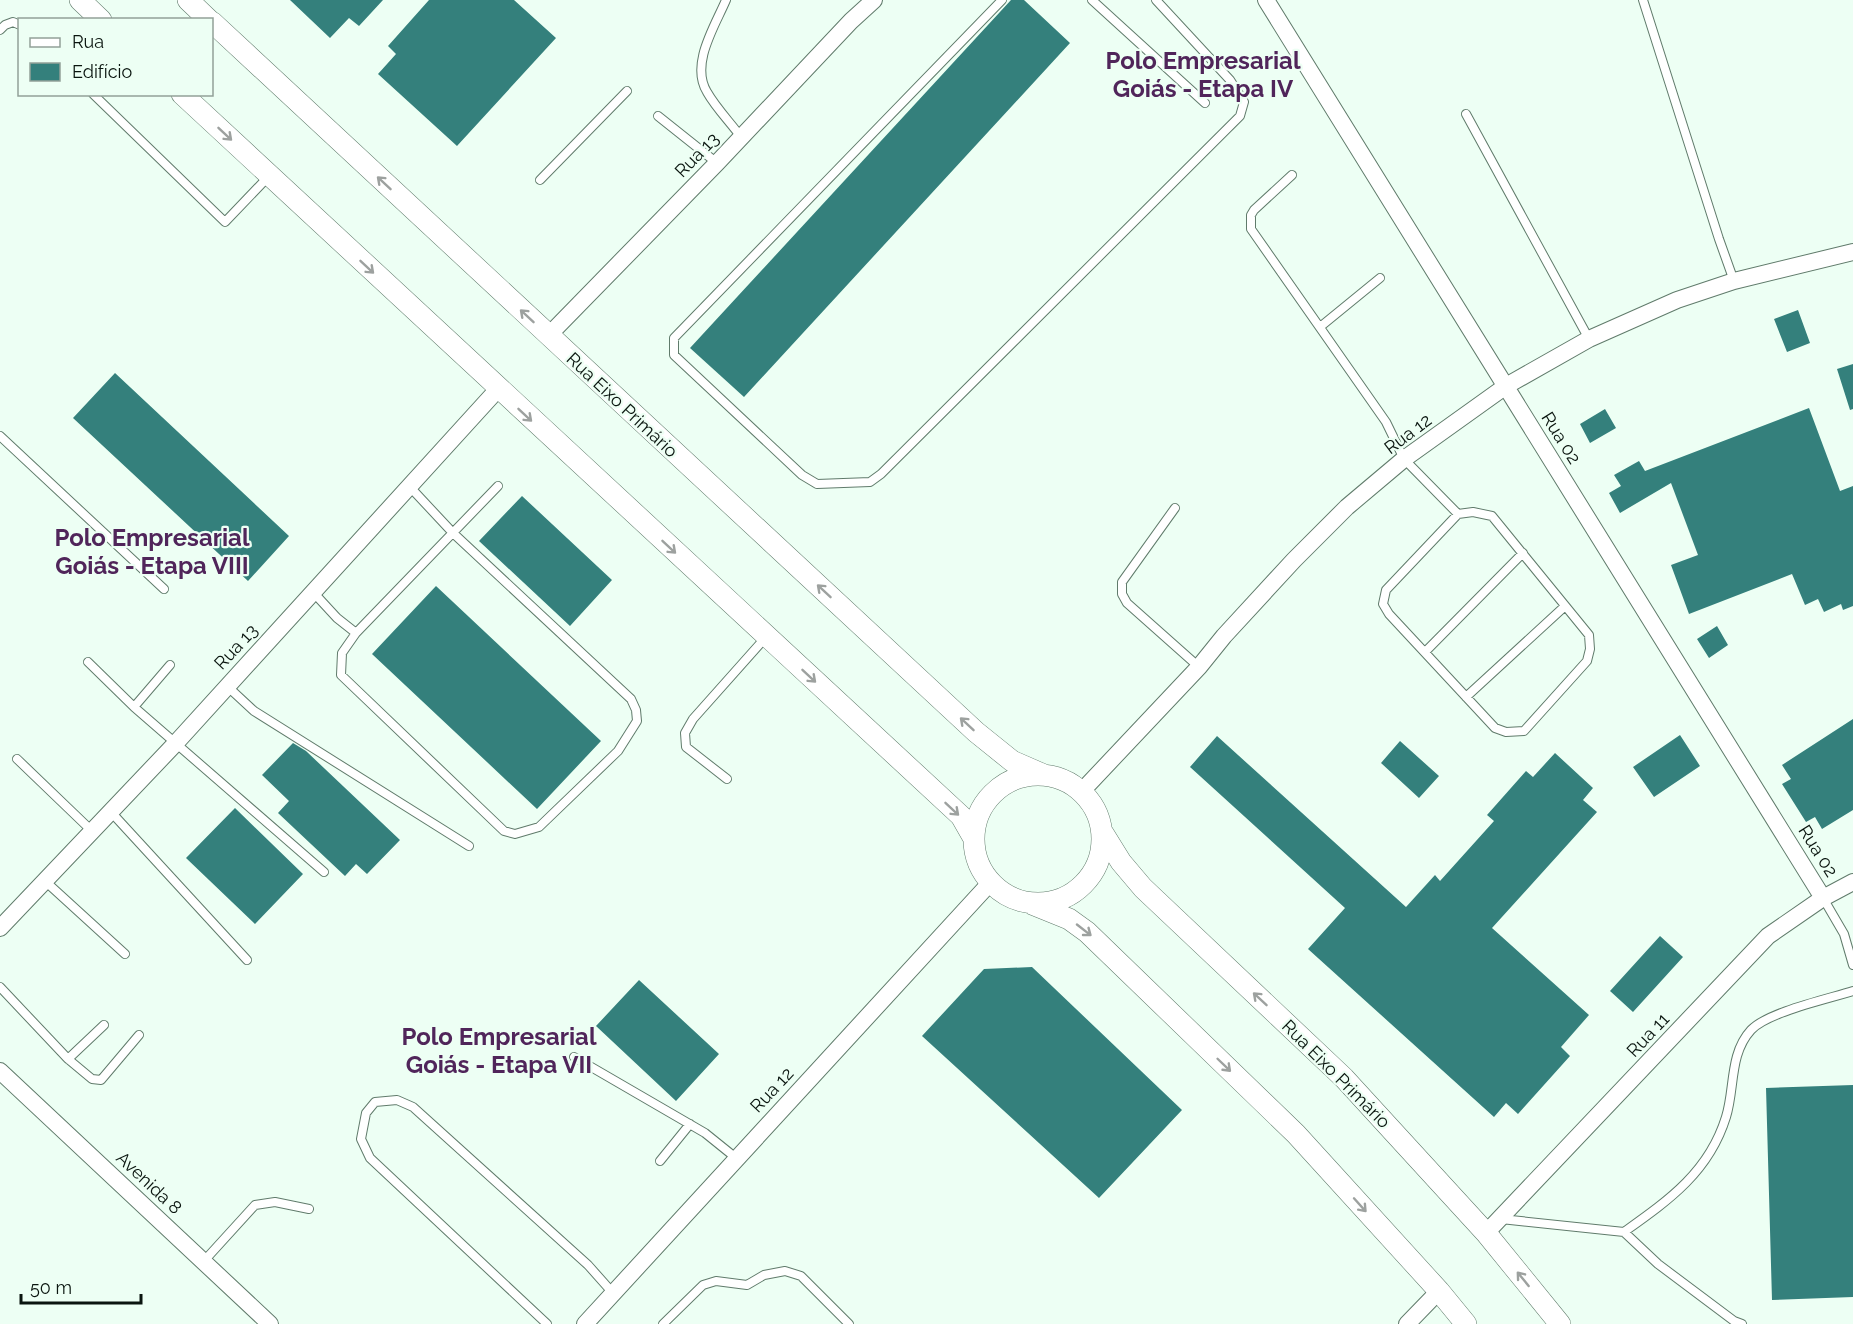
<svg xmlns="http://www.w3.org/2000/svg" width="1853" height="1324" font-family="Raleway,sans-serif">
<rect width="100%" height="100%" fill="#edfff4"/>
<path fill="#34807c" d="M 290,0 L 383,0 L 359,26 L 349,18 L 330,38 Z
M 429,0 L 514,0 L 556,38 L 457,146 L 378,74 L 396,54 L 388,46 Z
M 1011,0 L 1024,0 L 1070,43 L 744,397 L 690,348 Z
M 1798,310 L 1810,343 L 1787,352 L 1774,319 Z
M 1853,364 L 1853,409 L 1850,410 L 1837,369 Z
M 115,373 L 289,536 L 248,581 L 73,418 Z
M 1809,408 L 1840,491 L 1853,486 L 1853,606 L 1843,610 L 1841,604 L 1824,612 L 1818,599 L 1805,605 L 1792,574 L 1689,614 L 1671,565 L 1698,555 L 1671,483 L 1620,513 L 1609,493 L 1621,486 L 1614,475 L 1639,461 L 1645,471 Z
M 1605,409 L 1616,428 L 1590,443 L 1580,424 Z
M 522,496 L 612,580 L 570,626 L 479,541 Z
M 436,586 L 601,741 L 537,809 L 372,654 Z
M 1717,626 L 1728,645 L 1709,658 L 1697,639 Z
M 1853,719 L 1853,810 L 1822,829 L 1815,817 L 1806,822 L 1782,784 L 1791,779 L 1782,765 Z
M 1680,735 L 1700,766 L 1654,797 L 1633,767 Z
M 1217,736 L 1406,907 L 1435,875 L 1440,881 L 1494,821 L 1487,815 L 1526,771 L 1533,777 L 1555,753 L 1593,788 L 1583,800 L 1597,812 L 1492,928 L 1589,1015 L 1561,1047 L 1570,1056 L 1518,1114 L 1506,1103 L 1494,1117 L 1308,949 L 1345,908 L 1190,767 Z
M 1400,741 L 1439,776 L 1419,798 L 1381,763 Z
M 293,743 L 306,751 L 400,840 L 367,874 L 356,864 L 345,876 L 278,813 L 289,801 L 262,775 Z
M 235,808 L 303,874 L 255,924 L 186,858 Z
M 1660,936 L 1683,957 L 1633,1012 L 1610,991 Z
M 1032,967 L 1182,1110 L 1099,1198 L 922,1036 L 984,969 Z
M 639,980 L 719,1054 L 676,1101 L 596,1026 Z
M 1853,1085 L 1853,1297 L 1772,1300 L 1766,1088 Z"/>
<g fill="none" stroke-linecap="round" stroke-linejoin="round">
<g stroke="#607b6b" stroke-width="10">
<path id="service" d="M 726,0 C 715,26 690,64 707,92 C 716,108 730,122 741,137
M 1002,0 L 674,338 L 674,355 L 802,475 L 817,484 L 870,482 L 881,474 L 1240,116 L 1244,102 L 1230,80 L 1156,0
M 1092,0 L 1205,103
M 1643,0 L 1719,239 L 1734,281
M 0,30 L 5,25 L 13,22 L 20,25
M 93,94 L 225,222 L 269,176
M 1466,114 L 1589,339
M 658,116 L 717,163
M 1292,175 L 1254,210 L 1251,215 L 1251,229 L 1386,422 L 1404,459 L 1458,514
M 540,180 L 627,91
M 1320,327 L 1380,278
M 0,436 L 164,589
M 410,487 L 453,533 L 631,699 L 636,710 L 637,721 L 618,751 L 539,827 L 515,834 L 504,831 L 341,675 L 342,653 L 356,633 L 498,486
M 1175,508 L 1122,582 L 1122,594 L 1127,603 L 1199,667
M 1473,512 L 1492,516 L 1589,635 L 1590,649 L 1587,661 L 1524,731 L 1506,732 L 1495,728 L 1389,614 L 1383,604 L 1386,590 L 1458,514 Z
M 313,592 L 337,618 L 356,633
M 1425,652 L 1523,553
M 88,662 L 134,707
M 170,665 L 134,707 L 324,872
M 227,686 L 254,711 L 469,846
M 1466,697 L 1564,607
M 17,759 L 93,832
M 727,779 L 686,747 L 685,733 L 693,719 L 766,637
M 111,812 L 247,960
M 45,881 L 125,954
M 1823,898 L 1844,934 L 1853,965
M 0,987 L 68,1059 L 104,1025
M 574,1057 L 705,1133 L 736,1158
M 68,1059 L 92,1079 L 101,1080 L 139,1035
M 660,1161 L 690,1124
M 1501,1219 L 1624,1232 L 1658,1264 L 1734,1321 L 1742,1324
M 1624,1232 C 1669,1200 1709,1172 1726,1117 C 1735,1089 1729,1054 1751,1030 C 1768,1012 1828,999 1853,991
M 204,1261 L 255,1205 L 275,1202 L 309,1209
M 547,1324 L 370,1158 L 361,1139 L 366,1113 L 375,1102 L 397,1100 L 413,1107 L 588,1265 L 612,1292
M 663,1324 L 703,1285 L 716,1281 L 747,1285 L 764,1275 L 785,1271 L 801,1276 L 849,1324"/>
</g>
<g stroke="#607b6b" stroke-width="18">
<path id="minor" d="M 1266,0 L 1823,898
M 548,336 L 717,163 L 851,21 L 874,0
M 1082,791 L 1199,667 L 1224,636 L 1294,560 L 1347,507 L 1404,459 L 1506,386 L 1589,339 L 1677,300 L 1734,281 L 1853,252
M 0,928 L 175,744 L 498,389
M 0,1071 L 270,1324
M 1486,1233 L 1768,936 L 1823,898 L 1853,882
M 585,1324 L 990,883
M 1407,1324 L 1439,1291"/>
</g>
<g stroke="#607b6b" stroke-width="22">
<path id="tertiary" d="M 80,0 L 101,20
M 188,0 L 209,20
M 212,22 L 976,732 L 1012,761 L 1042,774
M 182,94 L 961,816 L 973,837
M974 839a64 64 0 1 1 128 0a64 64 0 1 1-128 0Z
M 1103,833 L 1121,862 L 1143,888 L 1344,1078 L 1486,1233 L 1560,1324
M 1032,904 L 1069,919 L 1087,932 L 1296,1134 L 1439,1291 L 1466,1324"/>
</g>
<use href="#service" stroke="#fff" stroke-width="8"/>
<use href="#minor" stroke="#fff" stroke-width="16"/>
<use href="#tertiary" stroke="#fff" stroke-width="21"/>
</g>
<defs><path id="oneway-shaft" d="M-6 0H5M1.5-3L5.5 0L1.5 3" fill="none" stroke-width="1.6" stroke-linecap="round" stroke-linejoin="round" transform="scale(1.5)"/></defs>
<g stroke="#9da19f">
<use href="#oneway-shaft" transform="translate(225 134) rotate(43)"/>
<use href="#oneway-shaft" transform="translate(384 183) rotate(-137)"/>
<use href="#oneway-shaft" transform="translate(367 267) rotate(43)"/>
<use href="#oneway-shaft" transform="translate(527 316) rotate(-137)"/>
<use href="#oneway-shaft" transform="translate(525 415) rotate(43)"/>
<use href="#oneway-shaft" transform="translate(669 547) rotate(43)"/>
<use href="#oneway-shaft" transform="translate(824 591) rotate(-137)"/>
<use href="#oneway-shaft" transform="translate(809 676) rotate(43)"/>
<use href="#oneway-shaft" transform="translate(967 724) rotate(-137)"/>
<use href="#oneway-shaft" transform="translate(952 809) rotate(43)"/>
<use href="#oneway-shaft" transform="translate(1084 930) rotate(38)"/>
<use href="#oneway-shaft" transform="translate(1260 999) rotate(-137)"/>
<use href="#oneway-shaft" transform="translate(1224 1065) rotate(44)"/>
<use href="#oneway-shaft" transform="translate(1360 1205) rotate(48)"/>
<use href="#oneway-shaft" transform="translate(1523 1279) rotate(-129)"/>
</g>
<g text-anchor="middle" stroke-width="4.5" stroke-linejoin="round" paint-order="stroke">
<g font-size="18" fill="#0a150f" stroke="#edfff4">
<text transform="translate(697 155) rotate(-46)" y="6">Rua 13</text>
<text transform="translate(622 405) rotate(43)" y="6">Rua Eixo Primário</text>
<text transform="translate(1408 434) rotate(-37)" y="6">Rua 12</text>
<text transform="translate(1561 438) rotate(58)" y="6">Rua 02</text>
<text transform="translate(236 647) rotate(-47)" y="6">Rua 13</text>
<text transform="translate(1818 851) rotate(58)" y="6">Rua 02</text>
<text transform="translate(1648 1035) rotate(-47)" y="6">Rua 11</text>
<text transform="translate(1336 1074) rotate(45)" y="6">Rua Eixo Primário</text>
<text transform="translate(772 1090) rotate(-47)" y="6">Rua 12</text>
<text transform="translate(149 1183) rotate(43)" y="6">Avenida 8</text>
</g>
<g font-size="24" font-weight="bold" fill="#50255a" stroke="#edfff4">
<text x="1203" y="69">Polo Empresarial<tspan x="1203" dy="28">Goiás - Etapa IV</tspan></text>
<text x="152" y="546">Polo Empresarial<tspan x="152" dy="28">Goiás - Etapa VIII</tspan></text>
<text x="499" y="1045">Polo Empresarial<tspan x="499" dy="28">Goiás - Etapa VII</tspan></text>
</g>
</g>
<rect x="18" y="18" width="195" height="78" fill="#edfff4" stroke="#92a198" stroke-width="1.5"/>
<rect x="30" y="38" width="30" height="9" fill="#ffffff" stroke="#92a198" stroke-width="1.5"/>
<text x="72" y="48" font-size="18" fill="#0a150f">Rua</text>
<rect x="30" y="63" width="30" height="18" fill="#34807c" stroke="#92a198" stroke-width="1.5"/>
<text x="72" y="78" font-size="18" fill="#0a150f">Edifício</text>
<path d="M21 1294v9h120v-9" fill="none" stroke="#0a150f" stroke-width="3"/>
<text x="30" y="1294" font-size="18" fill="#0a150f" stroke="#edfff4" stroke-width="4.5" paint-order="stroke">50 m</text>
</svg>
